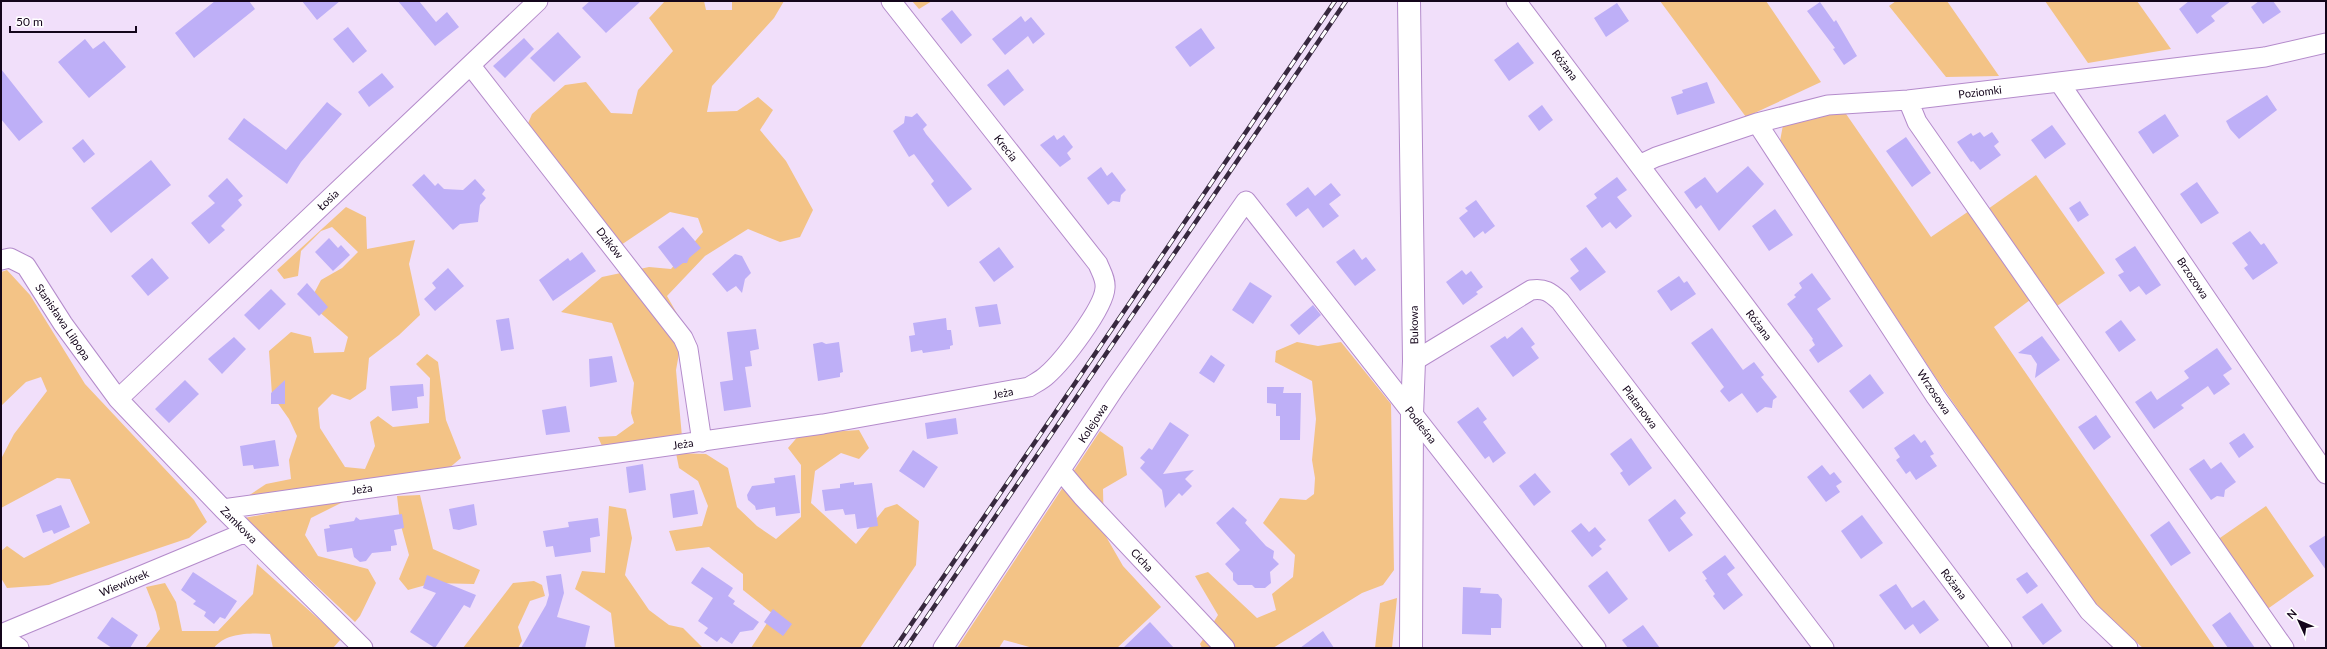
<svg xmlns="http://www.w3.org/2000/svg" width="2327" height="649" font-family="Lato,sans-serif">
<rect width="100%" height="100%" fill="#f1dffa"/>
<path fill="#f3c386" d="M 665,1 L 704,1 L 706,10 L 732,10 L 732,1 L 784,1 L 774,18 L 712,86 L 707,112 L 737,111 L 758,97 L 773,110 L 760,130 L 786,161 L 813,210 L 800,237 L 780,242 L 748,229 L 705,256 L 667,296 L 684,326 L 676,370 L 682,437 L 602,446 L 598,437 L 616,436 L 634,423 L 631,413 L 634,383 L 612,323 L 561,312 L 602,277 L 649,267 L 671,269 L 703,232 L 698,218 L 670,212 L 621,245 L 526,128 L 532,114 L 565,85 L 586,82 L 611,113 L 632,114 L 638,90 L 673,51 L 649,18 Z
M 912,1 L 932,1 L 919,9 Z
M 1660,1 L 1766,1 L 1821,82 L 1746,117 Z
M 1896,1 L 1947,1 L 1999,76 L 1946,77 L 1889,6 Z
M 2045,1 L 2137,1 L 2171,49 L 2088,63 Z
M 1844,111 L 1931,237 L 1969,211 L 2030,300 L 1994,327 L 2215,648 L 2143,648 L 2094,606 L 1934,375 L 1780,141 L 1783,125 L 1814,116 Z
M 2036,175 L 2105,273 L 2057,306 L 1988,209 Z
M 346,207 L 366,217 L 367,249 L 415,240 L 409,264 L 420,315 L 399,335 L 369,358 L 366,389 L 350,400 L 332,394 L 318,408 L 320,428 L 345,467 L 365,469 L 375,446 L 370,422 L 378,416 L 393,427 L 429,423 L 430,378 L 416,364 L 427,354 L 438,362 L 446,420 L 461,458 L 448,469 L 248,496 L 266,484 L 291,479 L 289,460 L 297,436 L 289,419 L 272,395 L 269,351 L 291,332 L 311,337 L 314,353 L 344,352 L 348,337 L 309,303 L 321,280 L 342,268 L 358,252 L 332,227 L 321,231 L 301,251 L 298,276 L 284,279 L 277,270 Z
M 7,270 L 30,295 L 85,384 L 194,500 L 207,522 L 189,538 L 49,585 L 7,588 L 1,578 L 1,551 L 7,546 L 24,558 L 90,523 L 70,479 L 57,478 L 1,508 L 1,459 L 14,434 L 47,391 L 41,377 L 26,382 L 1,406 L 1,272 Z
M 1297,342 L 1318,346 L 1341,342 L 1391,404 L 1394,570 L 1383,585 L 1362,593 L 1273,648 L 1202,648 L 1200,644 L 1218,615 L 1195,576 L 1208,572 L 1257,618 L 1276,610 L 1272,594 L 1293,577 L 1295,555 L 1263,523 L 1280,498 L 1306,500 L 1314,494 L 1315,478 L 1312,460 L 1316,419 L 1312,381 L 1275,362 L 1276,351 Z
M 859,430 L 869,448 L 859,459 L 841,453 L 815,471 L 811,503 L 856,544 L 885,508 L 897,504 L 919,521 L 916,565 L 860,648 L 751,648 L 773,614 L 743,590 L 743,574 L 709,547 L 676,551 L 669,531 L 702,526 L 708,506 L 698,481 L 679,468 L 676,453 L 706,454 L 728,468 L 737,507 L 757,526 L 776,539 L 801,517 L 801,465 L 788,448 L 800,434 Z
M 1100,431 L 1123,447 L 1127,475 L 1103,489 L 1104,533 L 1123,566 L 1161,607 L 1117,648 L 1033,648 L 1004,640 L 999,648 L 957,648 Z
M 420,495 L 433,549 L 480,570 L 474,584 L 433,583 L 408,590 L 399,579 L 409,555 L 400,522 L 397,496 Z
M 363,496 L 345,501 L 311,518 L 305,535 L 318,556 L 368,569 L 376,583 L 360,616 L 355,622 L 244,518 Z
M 609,506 L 626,509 L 632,538 L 625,575 L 649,610 L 669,625 L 683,628 L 703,648 L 615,648 L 611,613 L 575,589 L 582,571 L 605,573 Z
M 2266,506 L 2314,576 L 2266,610 L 2217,540 Z
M 257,564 L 341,639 L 333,648 L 273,648 L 270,634 C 252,633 226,632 214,648 L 145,648 L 160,629 L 156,612 L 146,587 L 165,583 L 176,602 L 182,631 L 218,631 L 253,594 Z
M 534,581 L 542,585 L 545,596 L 530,601 L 518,627 L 522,641 L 518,648 L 463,648 L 513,583 Z
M 1397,598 L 1392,648 L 1375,648 L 1380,603 Z"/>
<path fill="#beaff7" d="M 215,1 L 249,1 L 255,9 L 194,58 L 175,33 Z
M 302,1 L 340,1 L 317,20 Z
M 398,1 L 419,1 L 436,22 L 447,12 L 459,27 L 435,46 Z
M 590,1 L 641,1 L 606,33 L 582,8 Z
M 2189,1 L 2231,1 L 2211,16 L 2215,21 L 2197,34 L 2179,9 Z
M 2259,1 L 2273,1 L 2281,12 L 2263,24 L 2251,7 Z
M 1820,2 L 1834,22 L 1836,20 L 1857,56 L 1844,65 L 1833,49 L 1835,48 L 1807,11 Z
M 1617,3 L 1629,21 L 1606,37 L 1594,18 Z
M 952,10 L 972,35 L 961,44 L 941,19 Z
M 1021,16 L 1025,22 L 1031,17 L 1045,34 L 1033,44 L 1028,36 L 1005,55 L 992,39 Z
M 348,27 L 367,51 L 353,63 L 333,39 Z
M 1201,28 L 1215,48 L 1190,67 L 1175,47 Z
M 558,32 L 581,57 L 554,82 L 530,58 Z
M 524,38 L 534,49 L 505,78 L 493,66 Z
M 85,39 L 93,49 L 104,41 L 126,67 L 89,98 L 58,62 Z
M 1518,42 L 1534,63 L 1509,81 L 1494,60 Z
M 1,69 L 43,122 L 19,141 L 1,119 Z
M 1008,69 L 1024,90 L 1004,106 L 987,85 Z
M 382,73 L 394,87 L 369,107 L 358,92 Z
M 1707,82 L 1715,103 L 1677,115 L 1671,97 L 1683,93 L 1682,90 Z
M 2267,95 L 2277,110 L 2239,139 L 2230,129 L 2226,121 Z
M 327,102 L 342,114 L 301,162 L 287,184 L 228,139 L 244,118 L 286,150 Z
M 1542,105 L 1553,120 L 1539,131 L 1528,116 Z
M 917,113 L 927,125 L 923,129 L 926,134 L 972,189 L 948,207 L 931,184 L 934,181 L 914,154 L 909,157 L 893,131 L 904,123 L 905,116 L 912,117 Z
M 2165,114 L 2179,136 L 2153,154 L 2138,132 Z
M 2052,125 L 2066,144 L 2045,159 L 2031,140 Z
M 1980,132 L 1984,137 L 1992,132 L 1999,142 L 1994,146 L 2001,155 L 1980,170 L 1973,161 L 1971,162 L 1957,142 L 1971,133 L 1973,136 Z
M 1054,135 L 1057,140 L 1064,135 L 1073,147 L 1067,153 L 1071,159 L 1060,167 L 1040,145 Z
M 1906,137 L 1931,173 L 1912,187 L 1886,151 Z
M 83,139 L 95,154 L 84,163 L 72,148 Z
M 151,160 L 171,185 L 111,233 L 91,208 Z
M 1748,166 L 1764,184 L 1719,231 L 1701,205 L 1696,209 L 1684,192 L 1705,177 L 1717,193 Z
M 1101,167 L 1107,176 L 1112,172 L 1126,190 L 1121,195 L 1120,202 L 1113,201 L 1108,205 L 1087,178 Z
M 424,174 L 435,186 L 438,183 L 444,189 L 463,190 L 475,179 L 485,190 L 482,194 L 486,198 L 480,205 L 478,222 L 460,224 L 453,230 L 412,185 Z
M 1617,177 L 1627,190 L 1617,197 L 1632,216 L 1616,229 L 1610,222 L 1602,228 L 1586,206 L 1597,198 L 1594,194 Z
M 227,178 L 243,196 L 238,200 L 242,205 L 221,226 L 225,230 L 209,244 L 191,223 L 215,203 L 208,196 Z
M 2197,182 L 2219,213 L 2201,224 L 2180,194 Z
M 1331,183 L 1341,195 L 1329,204 L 1339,216 L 1323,228 L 1308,208 L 1296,217 L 1286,204 L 1308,187 L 1315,196 Z
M 1476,200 L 1495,226 L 1485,234 L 1483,231 L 1474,238 L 1459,218 L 1468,211 L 1465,208 Z
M 2080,201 L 2089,215 L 2078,222 L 2069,208 Z
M 1775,209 L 1793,235 L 1769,251 L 1752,226 Z
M 683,227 L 701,248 L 689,258 L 687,263 L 683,263 L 675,269 L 658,247 Z
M 2250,231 L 2261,245 L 2264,243 L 2278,263 L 2253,280 L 2244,268 L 2248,265 L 2232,243 Z
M 329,238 L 338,248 L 341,245 L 350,255 L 333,271 L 315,252 Z
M 2135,246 L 2161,285 L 2146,295 L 2139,286 L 2130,292 L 2118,275 L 2124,272 L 2115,259 Z
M 999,247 L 1014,267 L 994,282 L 979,262 Z
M 1586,247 L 1606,272 L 1580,291 L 1570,278 L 1579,271 L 1570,259 Z
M 1354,249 L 1362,260 L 1366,257 L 1376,270 L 1355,286 L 1336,262 Z
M 582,252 L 596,271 L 553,301 L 539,280 L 568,258 L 570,261 Z
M 735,254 L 742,256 L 751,273 L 745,279 L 742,293 L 736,286 L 727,292 L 712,274 Z
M 152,258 L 169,278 L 148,296 L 131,276 Z
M 448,268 L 464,286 L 435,311 L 424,299 L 436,288 L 432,283 Z
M 1462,270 L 1466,275 L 1471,271 L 1483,287 L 1476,292 L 1478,294 L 1463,305 L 1446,282 Z
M 1812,273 L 1831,299 L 1817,309 L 1843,346 L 1818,363 L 1809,350 L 1815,345 L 1812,340 L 1813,339 L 1787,304 L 1796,297 L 1794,295 L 1802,288 L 1799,283 Z
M 1679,276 L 1684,283 L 1687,281 L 1696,294 L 1671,311 L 1657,291 Z
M 1250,282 L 1272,296 L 1253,324 L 1232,310 Z
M 307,283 L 328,307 L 319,316 L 297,294 Z
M 271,289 L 286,304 L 259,330 L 244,315 Z
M 997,304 L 1001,324 L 979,327 L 975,307 Z
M 1313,305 L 1321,315 L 1299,335 L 1290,325 Z
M 509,318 L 514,349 L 501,351 L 496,320 Z
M 946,318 L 947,330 L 951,330 L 953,345 L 950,346 L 950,349 L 923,353 L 922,350 L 911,352 L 909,336 L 915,335 L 913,323 Z
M 2121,320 L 2136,340 L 2119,352 L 2105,332 Z
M 1522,327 L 1535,344 L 1531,347 L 1539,358 L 1513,377 L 1490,346 L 1505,336 L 1507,339 Z
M 1712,328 L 1743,370 L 1754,362 L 1764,375 L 1761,377 L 1777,397 L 1773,400 L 1772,408 L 1765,407 L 1757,413 L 1742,393 L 1729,402 L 1720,391 L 1724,387 L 1691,343 Z
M 756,329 L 759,349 L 750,351 L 752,366 L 745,367 L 751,407 L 724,411 L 720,382 L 733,380 L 727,332 Z
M 2042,336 L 2060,360 L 2035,378 L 2037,364 L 2031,355 L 2018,353 Z
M 234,337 L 246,349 L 222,374 L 208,359 Z
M 822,342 L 826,344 L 839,342 L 843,372 L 840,373 L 840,377 L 818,381 L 813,344 Z
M 2217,348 L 2232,369 L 2223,375 L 2230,384 L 2214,395 L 2208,386 L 2181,405 L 2184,408 L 2154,429 L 2135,402 L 2151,391 L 2157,400 L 2189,378 L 2184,371 Z
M 1211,355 L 1225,365 L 1214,383 L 1199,373 Z
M 612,356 L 617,382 L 590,387 L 589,359 Z
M 1870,374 L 1884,393 L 1863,409 L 1849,391 Z
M 185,380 L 199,394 L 169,423 L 155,409 Z
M 285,380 L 285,404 L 271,404 L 271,393 Z
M 423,384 L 424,396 L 417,397 L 418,408 L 392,411 L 390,386 Z
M 1267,387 L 1284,387 L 1283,393 L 1301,393 L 1300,440 L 1280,440 L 1280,416 L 1276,416 L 1276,404 L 1267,403 Z
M 566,406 L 570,432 L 546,435 L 542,410 Z
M 1478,407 L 1487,419 L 1483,422 L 1506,453 L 1493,463 L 1489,456 L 1485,459 L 1457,422 Z
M 2096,415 L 2111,437 L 2094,450 L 2078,427 Z
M 956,418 L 958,434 L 927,439 L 925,423 Z
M 1170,422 L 1189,435 L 1163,474 L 1194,470 L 1185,479 L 1192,486 L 1182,496 L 1179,493 L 1165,508 L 1162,490 L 1140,468 L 1145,462 L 1140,458 L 1149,448 L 1152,450 Z
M 2244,433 L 2254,447 L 2239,458 L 2229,443 Z
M 1914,434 L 1921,443 L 1925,440 L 1934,454 L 1930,456 L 1937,466 L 1916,480 L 1910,471 L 1906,474 L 1896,460 L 1900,457 L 1894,448 Z
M 1631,438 L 1652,468 L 1629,486 L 1620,473 L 1623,471 L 1610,454 Z
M 275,440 L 279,466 L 254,469 L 253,465 L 243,466 L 240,446 Z
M 913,450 L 938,467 L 924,488 L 899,471 Z
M 2204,459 L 2211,469 L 2221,462 L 2236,482 L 2225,490 L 2224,497 L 2217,496 L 2211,500 L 2189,469 Z
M 643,464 L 646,490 L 629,493 L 626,467 Z
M 1822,465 L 1830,475 L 1834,472 L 1842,482 L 1836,486 L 1840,492 L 1826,502 L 1807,477 Z
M 1535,473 L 1551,492 L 1534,506 L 1519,486 Z
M 795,475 L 800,513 L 776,516 L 775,507 L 756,510 L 755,506 L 748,500 L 747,495 L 752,486 L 775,483 L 774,478 Z
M 854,482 L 854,485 L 872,483 L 878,526 L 857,529 L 855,514 L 845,515 L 843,509 L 825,511 L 822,490 L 840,488 L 840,484 Z
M 694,490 L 698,514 L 673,518 L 670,494 Z
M 1675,499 L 1686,513 L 1680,518 L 1693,535 L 1669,552 L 1648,520 Z
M 474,504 L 477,525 L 459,530 L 453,529 L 449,509 Z
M 61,505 L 70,527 L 54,534 L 52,530 L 43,533 L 36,515 Z
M 1233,507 L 1247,520 L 1245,523 L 1266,546 L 1274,551 L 1273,558 L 1279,564 L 1270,572 L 1271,583 L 1265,588 L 1255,588 L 1252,585 L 1238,585 L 1233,580 L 1233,573 L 1225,564 L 1240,550 L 1216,523 Z
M 402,514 L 404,528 L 394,530 L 397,545 L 391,546 L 391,551 L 372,553 L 366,561 L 360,562 L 354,557 L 352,548 L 327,552 L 324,529 L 330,528 L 329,525 L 354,521 L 356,517 L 360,520 Z
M 1862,515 L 1883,543 L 1861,559 L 1841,531 Z
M 598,518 L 600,536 L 590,538 L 591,552 L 555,557 L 553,546 L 546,547 L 543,531 L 569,527 L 568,522 Z
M 2169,521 L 2191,553 L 2171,566 L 2150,535 Z
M 1581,523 L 1589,532 L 1595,527 L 1606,540 L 1599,546 L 1602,549 L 1592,557 L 1571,531 Z
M 2326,535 L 2326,570 L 2309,546 Z
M 1725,555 L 1735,568 L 1727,574 L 1743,595 L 1724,610 L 1713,596 L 1715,594 L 1705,580 L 1707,579 L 1702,572 Z
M 702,567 L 733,588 L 728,596 L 735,601 L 733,604 L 759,622 L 753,630 L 740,632 L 732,644 L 721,637 L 717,642 L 704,633 L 708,628 L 698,621 L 713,598 L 691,583 Z
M 1607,571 L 1628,599 L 1609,614 L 1588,586 Z
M 193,572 L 237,601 L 225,619 L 220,617 L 214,624 L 204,616 L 206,612 L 193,604 L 196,601 L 181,590 Z
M 2027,572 L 2038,586 L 2027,594 L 2016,579 Z
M 561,574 L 564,593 L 557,617 L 590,626 L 585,648 L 521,648 L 546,605 L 549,595 L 546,576 Z
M 427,575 L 476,595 L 470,608 L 464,605 L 435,648 L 410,632 L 436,593 L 423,588 Z
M 1896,584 L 1912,608 L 1924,600 L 1939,620 L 1920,634 L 1913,624 L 1905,630 L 1879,595 Z
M 1463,587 L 1481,588 L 1480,593 L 1498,594 L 1502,599 L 1501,628 L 1491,628 L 1491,635 L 1462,634 Z
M 2042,603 L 2062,631 L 2043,645 L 2022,617 Z
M 773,609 L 792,624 L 783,636 L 764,622 Z
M 2230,612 L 2255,648 L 2228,648 L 2212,625 Z
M 112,617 L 138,635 L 130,648 L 112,648 L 97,638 Z
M 1150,622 L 1174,648 L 1123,648 Z
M 1643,625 L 1660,648 L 1628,648 L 1622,640 Z
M 1323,631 L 1334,648 L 1300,648 Z"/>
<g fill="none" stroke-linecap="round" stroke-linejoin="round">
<g stroke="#b48bcb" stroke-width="21">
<path id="minor" d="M 1516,1 L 2002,648
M 471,66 L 683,338 L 688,349 L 702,442
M 2059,82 L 2326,474
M 1908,100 L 1917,122 L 2284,648
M 1757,123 L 1936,397 L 2089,611 L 2128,648
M 1641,164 L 1656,157 L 1757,123 L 1828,105 L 1908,100 L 2059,82 L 2265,57 L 2326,43
M 1,260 L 10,258 L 26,266 L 63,324 L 118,399 L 223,509 L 363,648
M 1414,361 L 1531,290 C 1545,288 1550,292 1560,301 L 1824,648
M 118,399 L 538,1
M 1061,471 L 1082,496 L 1225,648
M 223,509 L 823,424 L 1029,387 C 1035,383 1042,380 1047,375 C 1063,361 1104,308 1105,288 C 1106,279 1101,272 1098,264 L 891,1
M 1,634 L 246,532
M 1,636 L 19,648
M 943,648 L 1114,389 L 1246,201 L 1596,648"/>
</g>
<g stroke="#b48bcb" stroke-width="24">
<path id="tertiary" d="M 1409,1 L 1414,361 L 1412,414 L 1411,648"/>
</g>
<use href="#minor" stroke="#fff" stroke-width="19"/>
<use href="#tertiary" stroke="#fff" stroke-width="22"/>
<g stroke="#37283e" stroke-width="4.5">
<path id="rail" d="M 895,648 L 1335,1
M 906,648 L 1346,1"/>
</g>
<use href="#rail" stroke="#fff" stroke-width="3" stroke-dasharray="9" stroke-linecap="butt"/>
</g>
<g text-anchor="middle" stroke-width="3.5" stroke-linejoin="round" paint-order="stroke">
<g font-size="11" fill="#14051b" stroke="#fff">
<text transform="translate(1565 65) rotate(53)" y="4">Różana</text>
<text transform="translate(1980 92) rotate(-7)" y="4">Poziomki</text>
<text transform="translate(1006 148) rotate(52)" y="4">Krecia</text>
<text transform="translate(328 200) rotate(-43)" y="4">Łosia</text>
<text transform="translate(610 243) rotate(52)" y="4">Dzików</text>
<text transform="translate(2193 278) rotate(56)" y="4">Brzozowa</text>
<text transform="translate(63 322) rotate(56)" y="4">Stanisława Lilpopa</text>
<text transform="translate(1414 325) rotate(-91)" y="4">Bukowa</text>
<text transform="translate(1759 325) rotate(53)" y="4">Różana</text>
<text transform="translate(1934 392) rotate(56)" y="4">Wrzosowa</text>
<text transform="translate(1003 393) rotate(-11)" y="4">Jeża</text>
<text transform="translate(1640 407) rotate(53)" y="4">Platanowa</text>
<text transform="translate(1093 423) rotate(-57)" y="4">Kolejowa</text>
<text transform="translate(1421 425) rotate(52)" y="4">Podleśna</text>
<text transform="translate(683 444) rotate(-8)" y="4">Jeża</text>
<text transform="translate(362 489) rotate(-8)" y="4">Jeża</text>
<text transform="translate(239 525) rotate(45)" y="4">Zamkowa</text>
<text transform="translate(1142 560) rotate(47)" y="4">Cicha</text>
<text transform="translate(124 583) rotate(-23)" y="4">Wiewiórek</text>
<text transform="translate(1954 584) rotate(53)" y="4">Różana</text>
</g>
</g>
<rect width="2327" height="649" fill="none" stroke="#14051b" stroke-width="4"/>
<g transform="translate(2299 621) rotate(314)" stroke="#ffffff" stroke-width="3" paint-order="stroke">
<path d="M0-3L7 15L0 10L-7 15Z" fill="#14051b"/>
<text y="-6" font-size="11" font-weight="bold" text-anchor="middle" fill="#14051b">N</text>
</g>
<path d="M10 26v6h126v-6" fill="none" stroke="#14051b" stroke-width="2"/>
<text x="16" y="26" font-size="12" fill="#14051b" stroke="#ffffff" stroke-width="3" paint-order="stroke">50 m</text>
</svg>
